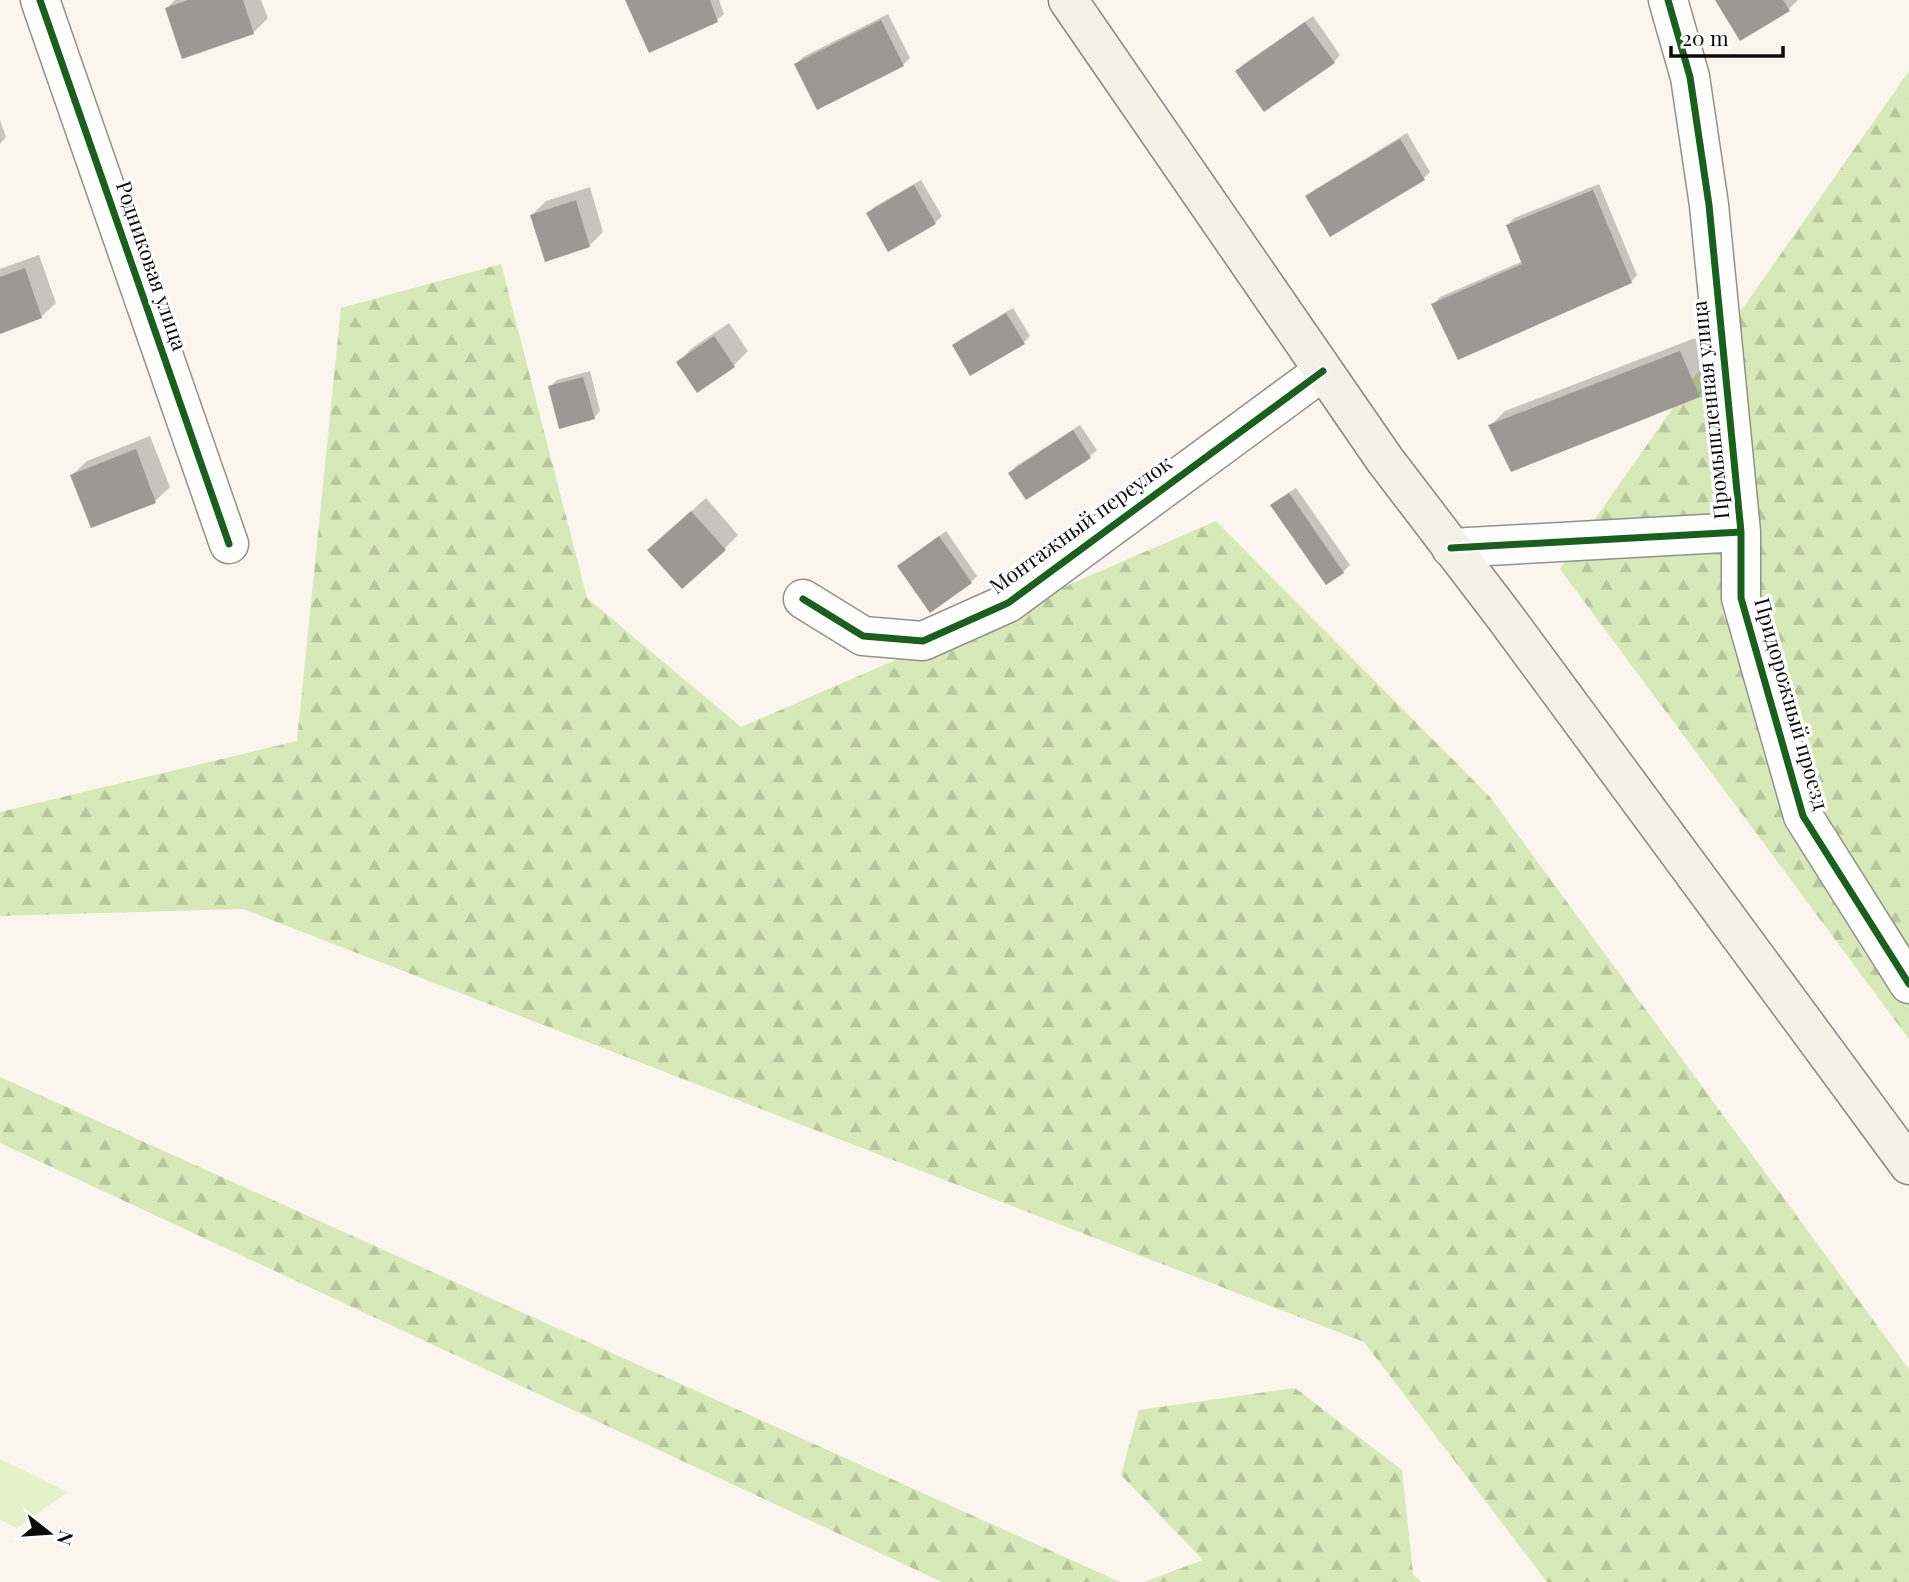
<svg xmlns="http://www.w3.org/2000/svg" width="1909" height="1582" font-family="'Playfair Display',serif">
<defs>
<pattern id="forest-firs" width="22" height="20" patternUnits="userSpaceOnUse" patternTransform="scale(1.75)"><rect width="22" height="20" fill="#d7e9b8"/><path d="M5 1l3.5 6h-7zM16 11l3.5 6h-7z" fill="#b7c69d"/></pattern>
</defs>
<rect width="100%" height="100%" fill="#faf6ed"/>
<path fill="#e6f1ca" d="M 0,1459 L 68,1492 L 17,1528 L 0,1520 Z"/>
<path fill="url(#forest-firs)" d="M 1909,71 L 1909,1039 L 1560,569 Z
M 501,264 L 587,598 L 741,727 L 1216,521 L 1490,797 L 1909,1369 L 1909,1582 L 1547,1582 L 1364,1342 L 243,909 L 0,916 L 0,812 L 297,741 L 341,308 Z
M 0,1077 L 1120,1582 L 942,1582 L 0,1143 Z
M 1295,1388 L 1402,1470 L 1413,1574 L 1421,1582 L 1144,1582 L 1203,1560 L 1121,1475 L 1139,1410 Z"/>
<path fill="#0003" d="M 175,0 L 261,0 L 268,18 L 253,33 L 167,8 Z
M 627,0 L 719,0 L 724,14 L 717,20 Z
M 1717,0 L 1798,0 L 1789,9 Z
M 888,14 L 910,58 L 903,65 L 796,64 L 803,57 Z
M 1313,16 L 1340,55 L 1334,62 L 1237,71 L 1244,64 Z
M 0,120 L 6,137 L 0,144 Z
M 1407,133 L 1430,172 L 1424,178 L 1307,196 L 1314,190 Z
M 921,180 L 942,216 L 935,223 L 868,213 L 874,207 Z
M 1599,184 L 1637,275 L 1631,282 L 1434,304 L 1440,297 L 1523,261 L 1508,225 L 1514,218 Z
M 590,187 L 603,232 L 589,246 L 532,215 L 546,201 Z
M 39,255 L 56,303 L 41,317 L 0,332 L 0,269 Z
M 1013,308 L 1030,336 L 1023,343 L 954,345 L 961,339 Z
M 729,323 L 748,351 L 734,365 L 697,390 L 678,362 L 692,348 Z
M 1695,338 L 1713,381 L 1699,395 L 1491,425 L 1505,411 Z
M 590,371 L 600,411 L 594,418 L 550,387 L 557,380 Z
M 1080,425 L 1097,450 L 1090,456 L 1026,498 L 1010,473 L 1016,466 Z
M 150,436 L 170,487 L 155,501 L 92,526 L 72,475 L 87,461 Z
M 1296,488 L 1350,565 L 1343,572 L 1326,583 L 1272,505 L 1279,499 Z
M 706,498 L 738,535 L 724,549 L 664,536 Z
M 946,531 L 977,576 L 971,582 L 899,566 Z"/>
<path fill="#9c9894" d="M 188,0 L 243,0 L 254,34 L 182,59 L 165,8 Z
M 625,0 L 710,0 L 718,22 L 649,53 Z
M 1715,0 L 1783,0 L 1790,11 L 1740,41 Z
M 881,20 L 904,66 L 817,110 L 794,64 Z
M 1305,22 L 1335,63 L 1264,112 L 1235,71 Z
M 1400,139 L 1425,180 L 1330,237 L 1305,196 Z
M 914,185 L 936,224 L 888,252 L 866,213 Z
M 1593,190 L 1632,283 L 1458,360 L 1431,304 L 1522,264 L 1506,225 Z
M 576,200 L 590,247 L 545,262 L 530,215 Z
M 25,268 L 42,318 L 0,334 L 0,277 Z
M 1006,313 L 1025,344 L 970,376 L 952,345 Z
M 714,336 L 735,367 L 697,393 L 676,362 Z
M 1680,351 L 1700,397 L 1511,472 L 1488,425 Z
M 583,377 L 595,419 L 559,429 L 548,386 Z
M 1073,430 L 1091,458 L 1026,500 L 1008,473 Z
M 136,449 L 156,503 L 91,528 L 70,475 Z
M 1289,493 L 1344,573 L 1326,585 L 1270,505 Z
M 691,511 L 726,550 L 682,589 L 647,550 Z
M 939,536 L 972,583 L 930,613 L 897,566 Z"/>
<g fill="none" stroke-linecap="round" stroke-linejoin="round">
<g stroke="#93918d" stroke-width="41">
<path id="street" d="M 40,0 L 229,544
M 1741,532 L 1741,598 L 1803,816 L 1909,984
M 1451,548 L 1741,532 L 1709,205 L 1690,77 L 1668,0
M 803,599 L 863,636 L 923,641 L 1008,603 L 1323,371"/>
</g>
<g stroke="#898783" stroke-width="41">
<path id="secondary" d="M 1068,0 L 1385,460 L 1505,617 L 1909,1165"/>
</g>
<use href="#street" stroke="#fefefc" stroke-width="38"/>
<use href="#secondary" stroke="#f4f1e7" stroke-width="38"/>
<g stroke="#fff" stroke-width="11">
<path id="cycleway" d="M 40,0 L 229,544
M 1741,532 L 1741,598 L 1803,816 L 1909,984
M 1451,548 L 1741,532 L 1709,205 L 1690,77 L 1668,0
M 803,599 L 863,636 L 923,641 L 1008,603 L 1323,371"/>
</g>
<use href="#cycleway" stroke="#1b5e20" stroke-width="7"/>
</g>
<g text-anchor="middle" stroke-width="7" stroke-linejoin="round" paint-order="stroke">
<g font-size="21" fill="#0b0b0b" stroke="#fff">
<text transform="translate(151 266) rotate(71)" y="7">Родниковая улица</text>
<text transform="translate(1711 410) rotate(-96)" y="7">Промышленная улица</text>
<text transform="translate(1081 525) rotate(-36)" y="7">Монтажный переулок</text>
<text transform="translate(1791 704) rotate(74)" y="7">Придорожный проезд</text>
</g>
</g>
<g transform="translate(49 1533) rotate(107)" stroke="#ffffff" stroke-width="5" paint-order="stroke">
<path d="M0-5L12 26L0 18L-12 26Z" fill="#0b0b0b"/>
<text y="-10" font-size="19" font-weight="bold" text-anchor="middle" fill="#0b0b0b">N</text>
</g>
<path d="M1671 46v10h112v-10" fill="none" stroke="#0b0b0b" stroke-width="3.5"/>
<text x="1682" y="46" font-size="21" fill="#0b0b0b" stroke="#ffffff" stroke-width="5" paint-order="stroke">20 m</text>
</svg>
